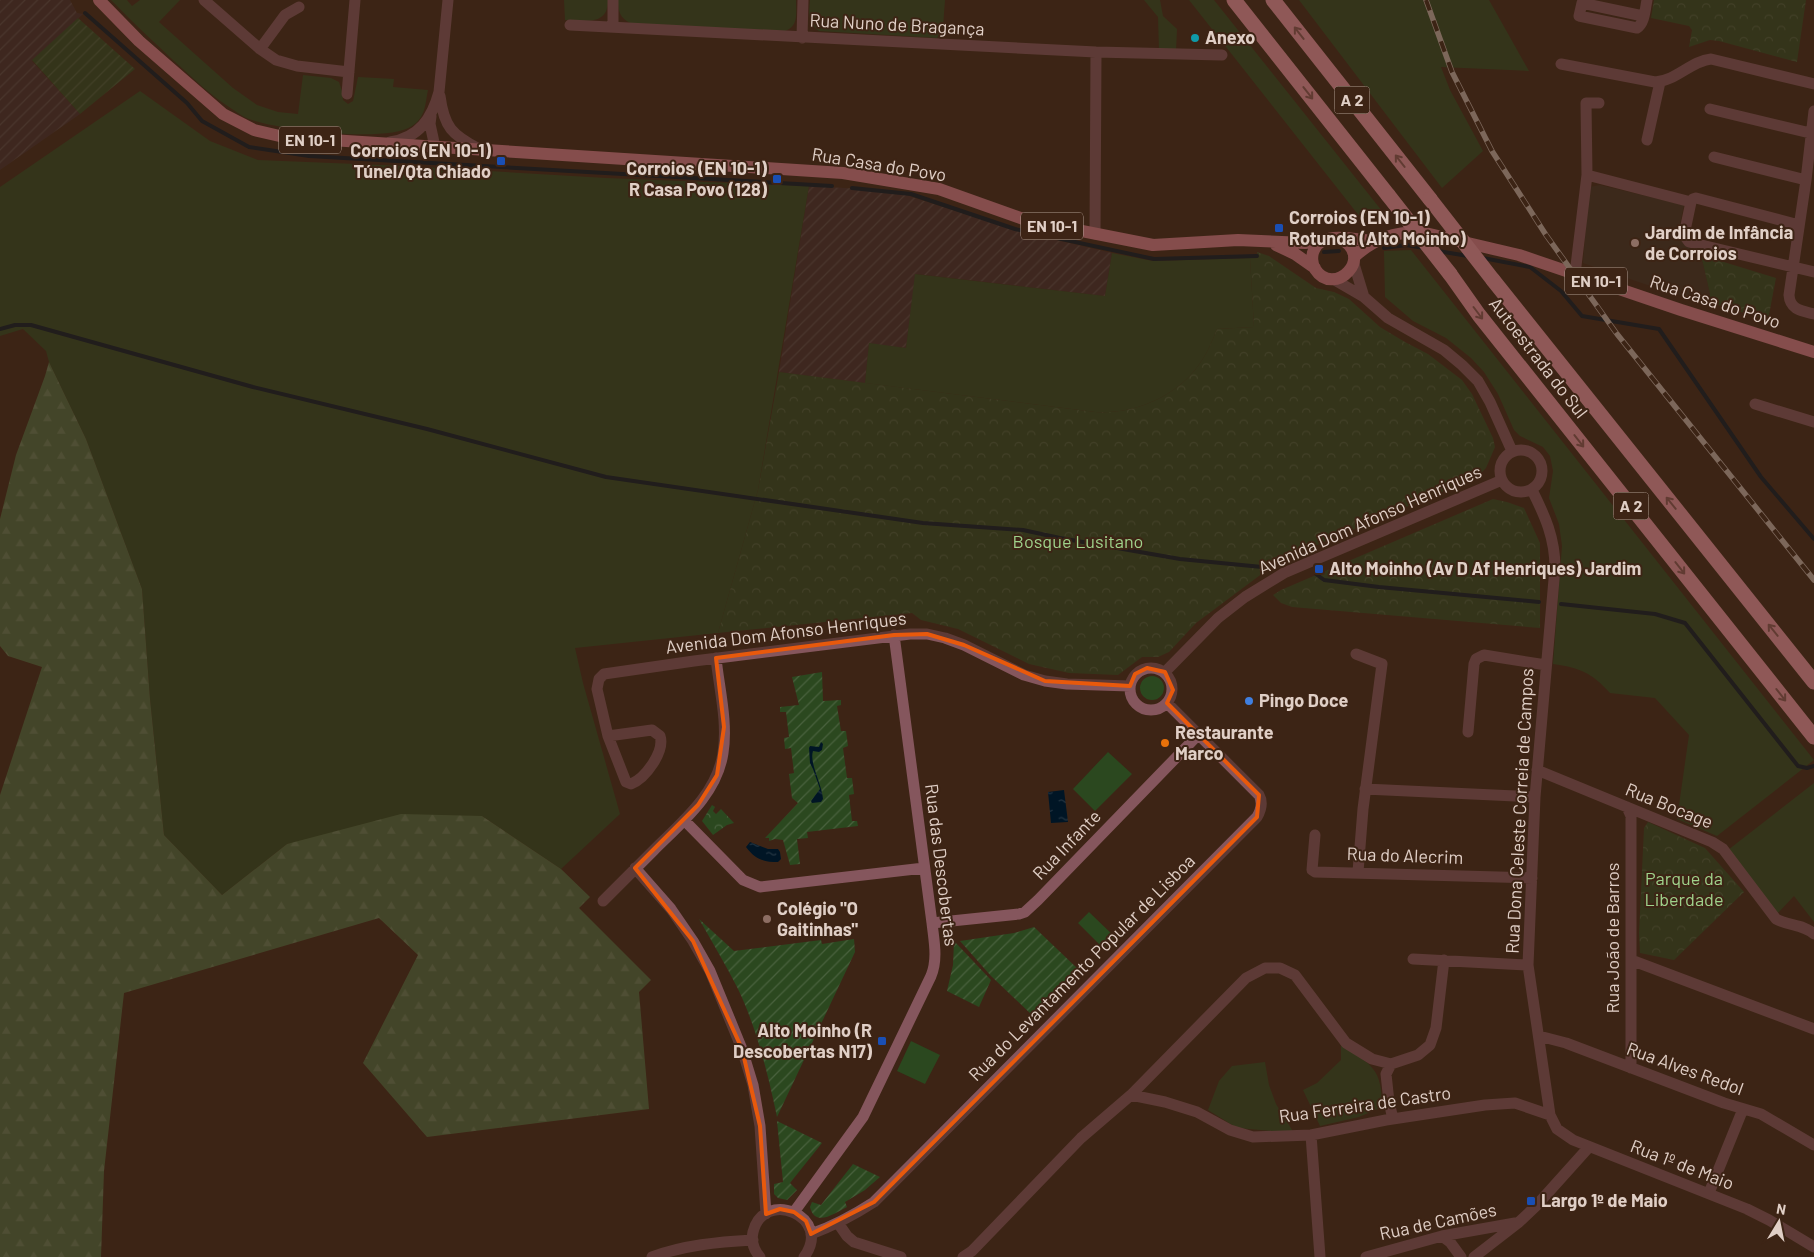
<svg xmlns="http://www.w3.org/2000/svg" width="1814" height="1257" font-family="Barlow,sans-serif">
<defs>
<pattern id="industrial-furrows" width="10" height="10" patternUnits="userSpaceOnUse" patternTransform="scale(1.25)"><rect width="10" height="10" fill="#402c2b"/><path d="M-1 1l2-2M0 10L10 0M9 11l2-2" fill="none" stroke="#5b4a48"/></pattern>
<pattern id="forest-firs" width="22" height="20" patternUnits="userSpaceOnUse" patternTransform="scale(1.25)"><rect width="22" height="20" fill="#4d6e40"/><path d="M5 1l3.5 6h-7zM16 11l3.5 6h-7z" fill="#66825a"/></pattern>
<pattern id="park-crowns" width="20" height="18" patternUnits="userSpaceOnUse" patternTransform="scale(1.25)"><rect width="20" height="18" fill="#2b481f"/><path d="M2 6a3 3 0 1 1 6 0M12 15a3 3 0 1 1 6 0" fill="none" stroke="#49613e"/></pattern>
<pattern id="garden-furrows" width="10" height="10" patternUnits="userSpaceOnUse" patternTransform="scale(1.25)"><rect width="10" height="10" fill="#2b481f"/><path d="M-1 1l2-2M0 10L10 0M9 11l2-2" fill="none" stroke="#49613e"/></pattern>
<pattern id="water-ripples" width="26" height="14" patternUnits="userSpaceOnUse" patternTransform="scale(1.25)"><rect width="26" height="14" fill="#001525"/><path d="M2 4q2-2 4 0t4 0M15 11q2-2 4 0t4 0" fill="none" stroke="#253643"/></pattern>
</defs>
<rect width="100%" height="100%" fill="#3d2415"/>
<path fill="url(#industrial-furrows)" d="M 0,0 L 70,0 L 77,13 L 83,14 L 32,61 L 80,114 L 0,170 Z
M 809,186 L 863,189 L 906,195 L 1014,230 L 1112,253 L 1105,296 L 916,274 L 906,348 L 869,344 L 865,383 L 779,372 Z"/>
<path fill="#3d2f22" d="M 1600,185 L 1684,205 L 1678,233 L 1688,246 L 1701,255 L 1710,294 L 1708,302 L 1665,291 L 1583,263 L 1589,187 Z"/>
<path fill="#2b481f" d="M 111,0 L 127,0 L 132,6 L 140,0 L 180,0 L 159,22 L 233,88 L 257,105 L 278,112 L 298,114 L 303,75 L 331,78 L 339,82 L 342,91 L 343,100 L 348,104 L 353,101 L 358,77 L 394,79 L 393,87 L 428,90 C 425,104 426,117 412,126 C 388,143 284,130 255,121 C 247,119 239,114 232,109 C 211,96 192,77 174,61 C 153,41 131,21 111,0 Z
M 564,0 L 608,0 C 608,27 584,20 565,20 Z
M 618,0 L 796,0 C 796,13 799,26 785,31 L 630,23 C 620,18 618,11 618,0 Z
M 810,0 L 945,0 L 943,27 L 937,38 L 819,31 C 807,24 809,12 810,0 Z
M 1144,0 L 1160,0 L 1163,16 L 1177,29 L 1176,51 L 1159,50 L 1158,17 Z
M 1189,0 L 1214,0 L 1386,216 L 1360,217 Z
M 1299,0 L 1489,0 L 1529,71 L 1441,67 L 1450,90 L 1483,151 L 1442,188 Z
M 140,91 L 210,141 L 258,160 L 405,166 L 606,178 L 809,186 L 758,490 L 718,633 L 575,648 L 583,683 L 620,814 L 561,869 L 482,816 L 287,844 L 222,895 L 164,835 L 150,699 L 142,589 L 86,439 L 49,362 L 46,351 L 23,329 L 0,336 L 0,187 Z
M 1411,250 L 1814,760 L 1717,836 L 1677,819 L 1689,735 L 1655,698 L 1610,693 C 1591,672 1580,668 1553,664 L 1562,546 L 1559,524 L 1549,498 L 1553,471 L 1550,456 L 1543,447 L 1520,436 L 1514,430 L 1498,394 L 1484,372 L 1471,358 L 1446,338 L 1413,321 L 1385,297 L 1384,251 Z
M 1112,253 L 1153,261 L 1250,258 L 1254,327 L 1217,329 C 1213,339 1209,349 1204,357 C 1183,394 1136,415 1095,412 L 865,383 L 869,343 L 906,348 L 915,274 L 1105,296 Z
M1140 688a12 12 0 1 1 24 0a12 12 0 1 1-24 0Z
M 1108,752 L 1132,774 L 1095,811 L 1073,789 Z
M 1814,783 L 1814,922 L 1794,896 L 1777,914 L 1728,850 Z
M 1089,912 L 1115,937 L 1103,948 L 1078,923 Z
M 911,1041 L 940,1055 L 925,1084 L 897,1071 Z
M 1341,1045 C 1372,1065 1382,1068 1382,1107 L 1359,1117 L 1320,1126 L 1303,1090 L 1317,1083 L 1341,1060 Z
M 1265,1062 L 1269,1085 L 1276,1104 L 1294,1133 L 1237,1128 L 1208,1110 L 1219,1081 L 1232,1066 Z"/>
<path fill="url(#forest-firs)" d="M 49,362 L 86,439 L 142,589 L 150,699 L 164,835 L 222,895 L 287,844 L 401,814 L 482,816 L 561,869 L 590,897 L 579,908 L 651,980 L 639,992 L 649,1109 L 427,1137 L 363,1063 L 418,955 L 379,918 L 124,993 L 104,1171 L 101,1257 L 0,1257 L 0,795 L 42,667 L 8,656 L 0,646 L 0,519 L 16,455 L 45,376 Z"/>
<path fill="url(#park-crowns)" d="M 1654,0 L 1806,0 L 1797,62 L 1719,41 L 1710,40 L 1689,47 L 1692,30 L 1689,26 L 1651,18 Z
M 1257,252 L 1269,256 L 1316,288 L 1334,292 L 1349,299 L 1380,327 L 1405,342 L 1428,354 L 1462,380 L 1472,394 L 1493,438 L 1495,447 L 1486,468 L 1477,477 L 1279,561 L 1196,623 L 1169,652 L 1158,657 L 1142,657 L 1118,675 L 1069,673 L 1029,664 L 958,629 L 921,620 L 912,613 L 718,633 L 758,490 L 779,372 L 1095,412 C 1136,415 1183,394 1204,357 C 1209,349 1213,339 1217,329 L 1254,327 L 1250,258 L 1258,258 Z
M 1701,255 L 1776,278 L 1768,320 L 1708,302 L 1710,294 Z
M 1493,499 L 1507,502 L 1524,508 L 1540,543 L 1540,628 L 1292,607 L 1281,603 L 1273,595 L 1281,590 Z
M 712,805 L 715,807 L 713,811 L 716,814 L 721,809 L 734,823 L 727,825 L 713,835 L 702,821 Z
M 1648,822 L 1705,848 L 1744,892 L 1674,960 L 1640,953 L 1639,933 L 1644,828 Z"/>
<path fill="url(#garden-furrows)" d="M 78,18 L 135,69 L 80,114 L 32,60 Z
M 822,672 L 823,701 L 841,700 L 841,705 L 837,706 L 841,731 L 846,731 L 848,746 L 843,748 L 847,778 L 852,778 L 854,794 L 849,795 L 852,821 L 857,821 L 858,826 L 807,832 L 808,838 L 797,839 L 800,864 L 790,865 L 783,840 L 775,839 L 769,841 L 769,838 L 765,838 L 798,803 L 792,798 L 789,774 L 794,773 L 791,748 L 785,749 L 784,738 L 789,737 L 786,712 L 780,712 L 780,707 L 799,705 L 792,677 Z
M 699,919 L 734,951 L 821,940 L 822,944 L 854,939 L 855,952 L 777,1117 C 768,1074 757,1029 738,989 C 726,965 712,942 699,919 Z
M 1034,927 L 1078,969 L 1032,1015 L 991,976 L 960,941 L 1014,933 Z
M 954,941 L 991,980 L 979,1007 L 947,991 L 953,965 Z
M 777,1121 L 822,1143 L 790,1183 L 797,1190 L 787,1200 L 778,1198 L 774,1194 L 774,1184 L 783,1182 Z
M 853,1164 L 880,1177 L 865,1190 L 845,1202 L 847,1207 C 835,1213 815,1228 810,1207 L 812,1202 L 821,1205 Z"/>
<path fill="url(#water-ripples)" d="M 821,742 L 823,744 L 822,750 L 819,752 L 813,751 C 809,763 822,784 823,799 L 821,802 L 812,803 L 811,801 L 820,789 L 813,769 L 810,763 L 809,748 L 810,746 L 819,747 Z
M 1064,790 L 1068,822 L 1051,823 L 1048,792 Z
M 750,842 L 768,849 L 778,849 L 780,852 L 781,859 L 778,862 C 763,862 755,859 746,847 Z"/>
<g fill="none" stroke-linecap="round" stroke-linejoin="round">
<path stroke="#001525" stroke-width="4" d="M 85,13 L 187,103 L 202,121 L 249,147 L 309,156 L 832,186
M 852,188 L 911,194 L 1015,229 L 1154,259 L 1257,256
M 1384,248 L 1406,245 L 1424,248
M 1438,251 L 1468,256
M 1324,252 L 1339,251
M 1483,258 L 1530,267 L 1561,291 L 1582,316 L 1659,329 L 1761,477 L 1814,539
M 0,329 L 15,325 L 31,325 L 253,387 L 427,429 L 606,477 L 923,523 L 1023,530 L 1060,538 L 1180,559 L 1262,567
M 1316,574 L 1324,580 L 1379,587 L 1539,602
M 1561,604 L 1655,614 L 1685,623 L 1798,766 L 1807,768 L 1814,766"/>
<path stroke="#85565d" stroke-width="11" d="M 204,0 L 260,49 L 276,60 L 297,66 L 349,72
M 613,0 L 613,27
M 1643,16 L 1582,3 L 1579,16 L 1637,28 C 1645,23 1645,9 1647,0
M 570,25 L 1096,52 L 1222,55
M 802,38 L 803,0
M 260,49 L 285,15 L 299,7
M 1561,64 L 1655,82 C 1676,81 1691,61 1711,59 L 1814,84
M 347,94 L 355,0
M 440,96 C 444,127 452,135 479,149
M 1710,109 L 1814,134
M 1814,111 L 1806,180 L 1789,295 C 1790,310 1802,311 1814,314
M 431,116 L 430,124 L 435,147
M 1647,140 L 1660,82
M 390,142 C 419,138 432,118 439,92 L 448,0
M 1714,157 L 1806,180
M 1587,175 L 1691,202
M 1691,202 L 1684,235 L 1689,242 L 1814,272
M 1691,202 L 1693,199 L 1696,198 L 1799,225
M 1095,234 L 1096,52
M 1354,264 L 1364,297
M 1575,274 L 1587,175 L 1586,103 L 1599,103
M 1333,279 L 1364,297 L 1388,318 L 1444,350 L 1462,365 L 1478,381 L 1490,402 L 1512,451
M 1755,404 L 1814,422
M1500 471a21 21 0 1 1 42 0a21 21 0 1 1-42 0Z
M 1532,490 C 1545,516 1555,538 1555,568 L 1535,797 L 1528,965 L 1550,1115 L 1557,1129 L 1573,1140 L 1747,1209 L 1769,1220 L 1814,1247
M 1356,654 L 1382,664 L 1363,809 L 1358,872
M1130 689a21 21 0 1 1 42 0a21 21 0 1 1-42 0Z
M 1165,672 L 1218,618 L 1245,597 L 1284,573 L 1502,480
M 1468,732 L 1474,664 L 1476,659 L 1484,655 L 1546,665
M 608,736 L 652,730 L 660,736 C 665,751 646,778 631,784 L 626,782 L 608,736 L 597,689 L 599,679 L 604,674 L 694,661 L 910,634 L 927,634 L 945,638 L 964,645 L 1024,675 L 1045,681 L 1067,684 L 1130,686
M 1537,770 L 1712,842 L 1723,849 L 1776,919 C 1788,926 1803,924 1814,934
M 1365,789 L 1535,797
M 1627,807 L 1631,816 L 1631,1068
M 684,820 L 743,880 L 760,887 L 924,868
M 1315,835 L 1312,870 L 1315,872 L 1532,878
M 635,868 L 671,909 L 693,941 L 710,971 L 742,1049 L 753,1085 L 760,1126 L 766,1214
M 603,901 C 620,884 637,867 654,850 C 682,822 717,794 723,753 C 728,722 719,688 716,658
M 932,923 L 1019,914 L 1025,912 L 1038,900 L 1198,735
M 1413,959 L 1528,965
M 1631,960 L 1814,1029
M 1539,1036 L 1566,1043 L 1724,1103 L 1761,1114 L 1814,1145
M 1391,1064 L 1386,1074 L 1389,1102 L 1393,1119
M 1131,1095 L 1165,1102 L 1197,1112 L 1230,1130 L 1253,1137 L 1311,1135 L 1386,1120 L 1485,1105 L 1515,1103 L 1550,1115
M 1311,1135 L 1320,1257
M 1709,1193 L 1743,1109
M 794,1212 L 863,1117 L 931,976 C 938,959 934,941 932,923 L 894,635
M 838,1223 L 847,1236 L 854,1242 L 901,1257
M 811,1234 C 833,1226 854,1215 874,1202 L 1257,817 C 1261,810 1263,802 1259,795 L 1167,703
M 1442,1236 L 1450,1242 L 1461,1257
M 652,1257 C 684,1245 718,1242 753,1240
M 760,1257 C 754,1250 751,1241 753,1232 C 764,1187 834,1217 804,1257
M 963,1257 L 972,1251 L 1081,1138 L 1131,1095 L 1246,978 L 1265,968 L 1280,968 L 1295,975 L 1346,1043 L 1372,1059 L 1391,1064 L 1418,1055 L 1430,1045 L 1436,1028 L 1444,960
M 1366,1257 L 1442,1236 L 1515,1223
M 1474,1257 L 1518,1223 L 1536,1206 L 1589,1147"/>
<path stroke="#de7e8e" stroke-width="12" d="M 99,0 L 139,41 L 223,114 L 254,130 L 284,137 L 843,173 L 939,189 L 1026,220 L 1153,245 L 1238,240 L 1305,243 L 1323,240
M 1339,238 C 1377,256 1334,299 1315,269 C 1312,264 1311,256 1314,250 C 1322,230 1357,240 1374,241
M 1276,245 L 1295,254 L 1315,268
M 1354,257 C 1375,238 1394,232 1421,232 L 1519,255 L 1681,310 L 1814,352"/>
<path stroke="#f397a6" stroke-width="15" d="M 1234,0 L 1388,195
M 1273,0 L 1430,199
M 1450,274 L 1479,315 L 1814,737
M 1493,280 L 1814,682"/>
<g stroke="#cab8ae" stroke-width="5.5">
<path id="rail" d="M 1426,0 L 1452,72 L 1492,151 L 1546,235 L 1617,334 L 1814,580"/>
</g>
<use href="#rail" stroke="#3d2415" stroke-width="4" stroke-dasharray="11" stroke-linecap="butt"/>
<path stroke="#f397a6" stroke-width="15" d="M 1388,195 L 1450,274
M 1430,199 L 1493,280"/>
</g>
<defs><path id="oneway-shaft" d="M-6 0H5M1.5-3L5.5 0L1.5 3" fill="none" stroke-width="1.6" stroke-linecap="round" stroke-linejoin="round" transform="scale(1.25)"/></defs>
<g stroke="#8f5856">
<use href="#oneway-shaft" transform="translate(1299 33) rotate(-128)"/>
<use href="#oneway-shaft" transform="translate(1308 93) rotate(52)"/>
<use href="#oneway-shaft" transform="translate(1400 161) rotate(-128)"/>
<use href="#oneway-shaft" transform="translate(1478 313) rotate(53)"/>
<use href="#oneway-shaft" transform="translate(1579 441) rotate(52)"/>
<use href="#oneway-shaft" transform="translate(1671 503) rotate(-129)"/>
<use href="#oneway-shaft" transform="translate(1680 568) rotate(52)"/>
<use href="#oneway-shaft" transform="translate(1773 630) rotate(-129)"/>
<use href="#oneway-shaft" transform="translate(1781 695) rotate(52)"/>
</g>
<path d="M0 0H1814V1257H0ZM 927,634 L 964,645 L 1045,681 L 1130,686 L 1135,674 L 1147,668 L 1165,672 L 1173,690 L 1167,703 L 1259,795 L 1257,817 L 874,1202 L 811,1234 L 806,1221 L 794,1212 L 780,1209 L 766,1214 L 760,1126 L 742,1049 L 693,941 L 635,868 L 698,805 L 717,775 L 724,727 L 716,658 L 894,635 Z" fill="#3d2415" fill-opacity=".55" fill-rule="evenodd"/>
<path fill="none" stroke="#e8590c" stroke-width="4" stroke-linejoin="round" d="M 927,634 L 964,645 L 1045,681 L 1130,686 L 1135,674 L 1147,668 L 1165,672 L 1173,690 L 1167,703 L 1259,795 L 1257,817 L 874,1202 L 811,1234 L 806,1221 L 794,1212 L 780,1209 L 766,1214 L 760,1126 L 742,1049 L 693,941 L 635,868 L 698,805 L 717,775 L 724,727 L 716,658 L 894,635 Z"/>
<circle fill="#0f9aa8" stroke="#3d2415" stroke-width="2" cx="1195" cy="38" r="5"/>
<g fill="#1a4fb4" stroke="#3d2415" stroke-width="2">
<rect x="496" y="156" width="10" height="10" rx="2.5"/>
<rect x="772" y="174" width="10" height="10" rx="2.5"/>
<rect x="1274" y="223" width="10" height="10" rx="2.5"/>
<rect x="1314" y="564" width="10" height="10" rx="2.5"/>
<rect x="877" y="1036" width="10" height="10" rx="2.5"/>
<rect x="1526" y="1196" width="10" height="10" rx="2.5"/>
</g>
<g fill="#8d6e63" stroke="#3d2415" stroke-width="2">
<circle cx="1635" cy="243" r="5"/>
<circle cx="767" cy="919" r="5"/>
</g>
<circle fill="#3f7fe0" stroke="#3d2415" stroke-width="2" cx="1249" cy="701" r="5"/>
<circle fill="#e8710a" stroke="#3d2415" stroke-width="2" cx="1165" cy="743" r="5"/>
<g text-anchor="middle" stroke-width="4" stroke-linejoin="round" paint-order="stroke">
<g fill="#3d2415" stroke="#af9c91" stroke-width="1">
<rect x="1334.5" y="86.5" width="35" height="27" rx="4"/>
<rect x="279" y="126.5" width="62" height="27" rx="4"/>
<rect x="1021" y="212.5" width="62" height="27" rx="4"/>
<rect x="1565" y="267.5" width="62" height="27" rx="4"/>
<rect x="1613.5" y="492.5" width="35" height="27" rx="4"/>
</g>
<g font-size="16" font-weight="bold" fill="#e0cfc6">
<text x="1352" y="106">A 2</text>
<text x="310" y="146">EN 10-1</text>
<text x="1052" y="232">EN 10-1</text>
<text x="1596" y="287">EN 10-1</text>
<text x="1631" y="512">A 2</text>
</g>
<g font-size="18" fill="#e0cfc6" stroke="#3d2415">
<text transform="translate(897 25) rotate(3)" y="6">Rua Nuno de Bragança</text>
<text transform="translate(879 165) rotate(9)" y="6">Rua Casa do Povo</text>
<text transform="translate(1715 302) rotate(18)" y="6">Rua Casa do Povo</text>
<text transform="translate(1538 358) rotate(52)" y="6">Autoestrada do Sul</text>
<text transform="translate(1370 520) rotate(-24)" y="6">Avenida Dom Afonso Henriques</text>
<text transform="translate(786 633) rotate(-7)" y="6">Avenida Dom Afonso Henriques</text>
<text transform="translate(1669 806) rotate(22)" y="6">Rua Bocage</text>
<text transform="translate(1520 811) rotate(-87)" y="6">Rua Dona Celeste Correia de Campos</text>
<text transform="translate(1067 845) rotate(-46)" y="6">Rua Infante</text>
<text transform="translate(1405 856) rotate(2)" y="6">Rua do Alecrim</text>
<text transform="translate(941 865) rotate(83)" y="6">Rua das Descobertas</text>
<text transform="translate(1613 938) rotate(-90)" y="6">Rua João de Barros</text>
<text transform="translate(1082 968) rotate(-45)" y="6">Rua do Levantamento Popular de Lisboa</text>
<text transform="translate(1685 1069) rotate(20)" y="6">Rua Alves Redol</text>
<text transform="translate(1365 1105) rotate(-8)" y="6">Rua Ferreira de Castro</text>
<text transform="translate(1682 1165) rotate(21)" y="6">Rua 1º de Maio</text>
<text transform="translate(1438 1222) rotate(-12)" y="6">Rua de Camões</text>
</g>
<g font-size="18" font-weight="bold" fill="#e0cfc6" stroke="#3d2415" text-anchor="start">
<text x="1205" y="44">Anexo</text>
<text x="491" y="157" text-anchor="end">Corroios (EN 10-1)<tspan x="491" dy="21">Túnel/Qta Chiado</tspan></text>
<text x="767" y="175" text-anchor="end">Corroios (EN 10-1)<tspan x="767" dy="21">R Casa Povo (128)</tspan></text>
<text x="1289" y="224">Corroios (EN 10-1)<tspan x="1289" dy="21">Rotunda (Alto Moinho)</tspan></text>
<text x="1645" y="239">Jardim de Infância<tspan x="1645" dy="21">de Corroios</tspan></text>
<text x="1329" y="575">Alto Moinho (Av D Af Henriques) Jardim</text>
<text x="1259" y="707">Pingo Doce</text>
<text x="1175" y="739">Restaurante<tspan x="1175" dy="21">Marco</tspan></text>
<text x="777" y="915">Colégio "O<tspan x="777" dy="21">Gaitinhas"</tspan></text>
<text x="872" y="1037" text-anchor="end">Alto Moinho (R<tspan x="872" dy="21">Descobertas N17)</tspan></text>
<text x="1541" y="1207">Largo 1º de Maio</text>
</g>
<g font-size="18" fill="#9fd28b" stroke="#3d2415">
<text x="1078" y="548">Bosque Lusitano</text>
<text x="1684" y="885">Parque da<tspan x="1684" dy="21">Liberdade</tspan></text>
</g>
</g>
<g transform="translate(1779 1222) rotate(10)" stroke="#3d2415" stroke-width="4" paint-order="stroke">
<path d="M0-4L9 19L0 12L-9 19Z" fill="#e0cfc6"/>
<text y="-8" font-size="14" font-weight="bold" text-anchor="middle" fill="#e0cfc6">N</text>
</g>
</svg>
